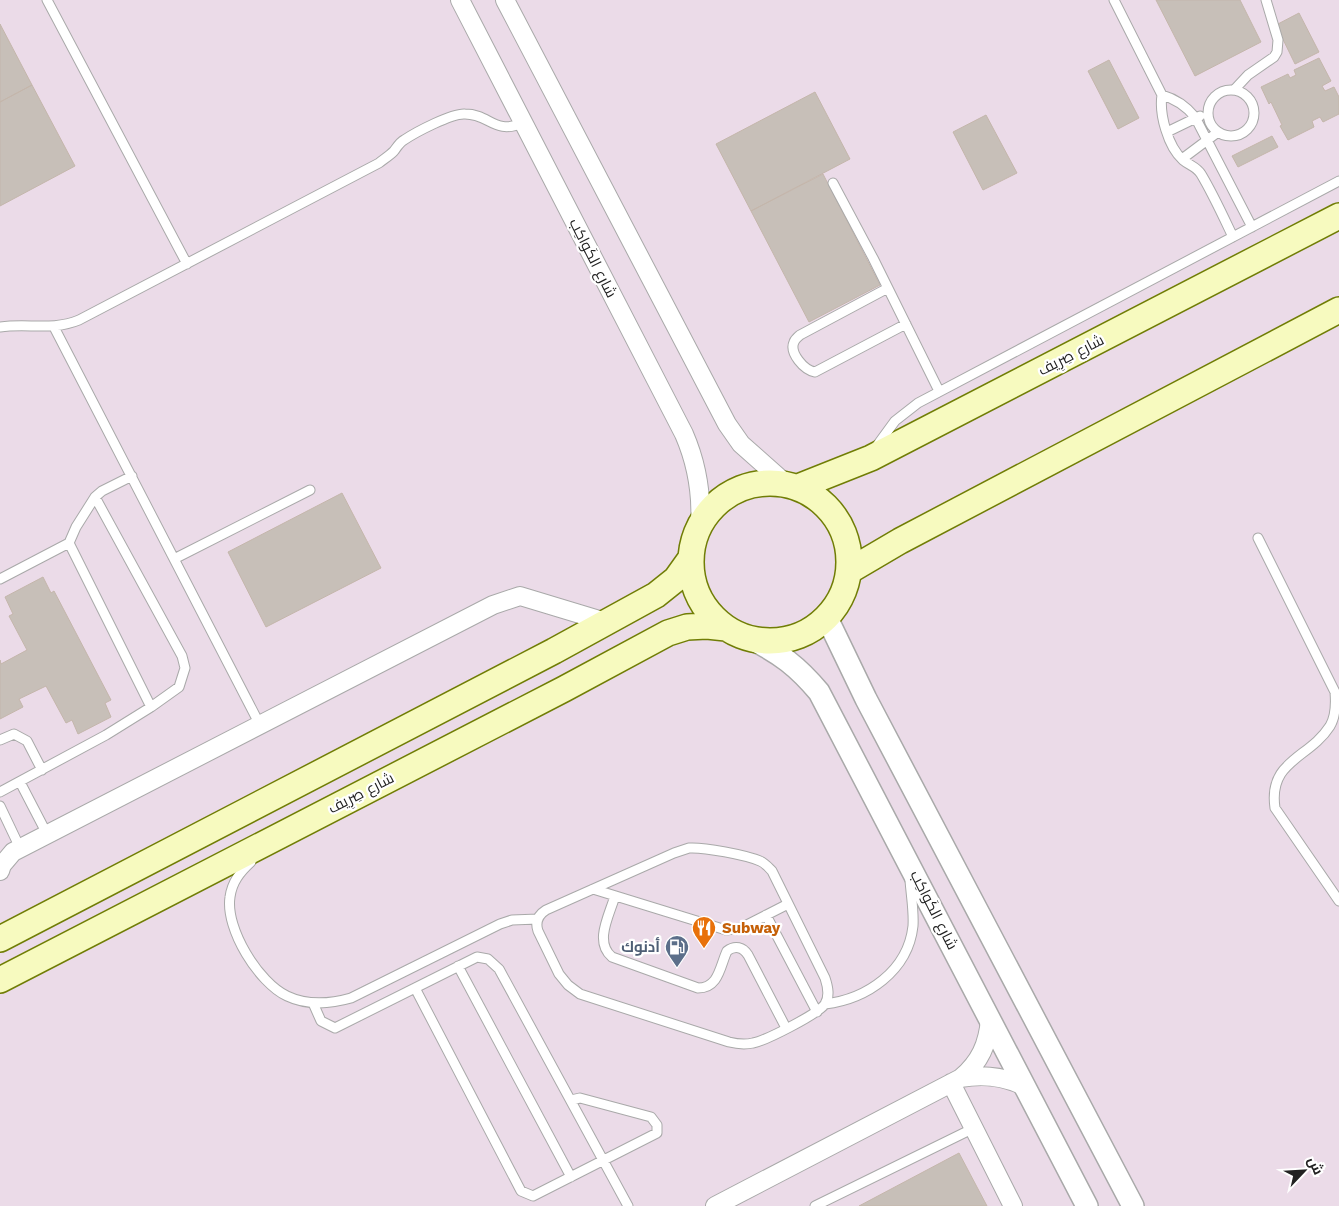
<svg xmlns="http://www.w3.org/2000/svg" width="1339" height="1206" font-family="'Work Sans',Cairo,sans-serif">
<rect width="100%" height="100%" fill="#f2efe9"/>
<path fill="#ebdbe8" d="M 0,0 L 1339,0 L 1339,1206 L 0,1206 Z"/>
<path fill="#c7bfb8" stroke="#c4b6ab" d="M 1156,0 L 1240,0 L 1261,42 L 1195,76 Z
M 1299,13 L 1319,52 L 1295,64 L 1276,25 Z
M 0,24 L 32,85 L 0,102 Z
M 1319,58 L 1331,81 L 1322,86 L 1325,91 L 1334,87 L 1339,97 L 1339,114 L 1323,122 L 1320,117 L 1312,121 L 1314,127 L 1288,140 L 1280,126 L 1282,125 L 1271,102 L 1269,104 L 1261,87 L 1288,74 L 1290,78 L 1296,75 L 1294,70 Z
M 1109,60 L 1139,118 L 1118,129 L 1088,71 Z
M 32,85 L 75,166 L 0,206 L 0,102 Z
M 815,92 L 850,159 L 751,211 L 716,144 Z
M 986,115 L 1017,173 L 983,190 L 953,132 Z
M 1272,136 L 1278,147 L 1238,167 L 1232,156 Z
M 823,174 L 880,285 L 809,322 L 751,211 Z
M 342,493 L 381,568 L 266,627 L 228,552 Z
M 43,577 L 51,593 L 54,591 L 111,700 L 105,703 L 111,717 L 78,734 L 72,720 L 66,723 L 46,686 L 19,699 L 23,707 L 0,719 L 0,660 L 1,664 L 27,650 L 9,616 L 13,614 L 5,597 Z
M 959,1153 L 987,1206 L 859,1206 Z"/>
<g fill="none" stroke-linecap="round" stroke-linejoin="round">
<g stroke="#a9a9a9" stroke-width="11">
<path id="service" d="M 47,0 L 187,264
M 1114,0 L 1162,95 C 1159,114 1168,147 1183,160 C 1189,165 1197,167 1201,174 C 1213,194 1223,216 1233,237
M 1234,90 L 1248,75 L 1274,57 L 1277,52 L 1278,40 L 1266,0
M1208 113a23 23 0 1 1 46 0a23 23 0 1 1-46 0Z
M 1162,95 C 1176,99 1186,106 1195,117 L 1252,227
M 1167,132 L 1200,116
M 1182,159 L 1218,132
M 833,183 L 873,258 L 939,391
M 888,288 L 800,335 C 798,337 795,339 794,342 C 789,353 804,370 815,372 L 906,324
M 0,327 C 28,323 52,331 79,320 L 379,163 C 384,159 389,156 394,151 C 397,147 400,142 404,140 C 416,132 452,113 465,114 C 490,114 494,135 523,123
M 54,327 L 260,725
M 876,447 L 895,421 L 918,403 L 1339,181
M 1258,538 L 1335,692 C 1336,704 1336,716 1330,726 C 1309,759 1268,760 1275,808 L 1339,901
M 69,543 L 151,707
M 174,559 L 310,490
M 0,579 L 69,543 L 76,527 L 95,497 L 102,491 L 132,476
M 0,740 L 14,734 L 27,741 L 42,770
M 20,782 L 47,834
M 0,792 L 106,735 L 151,707 L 179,687 L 185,668 L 182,656 L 95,497
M 0,806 L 20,848
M 689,848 C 704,847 746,855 760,861 C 765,863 768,867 772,871 L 825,978 C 828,987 830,996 825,1004 C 818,1014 765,1041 753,1043 C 744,1045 737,1044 729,1042 L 580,994 L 568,985 L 559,974 L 538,931 C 535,922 538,915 546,910 L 674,853 Z
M 251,862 C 240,872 232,882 230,897 C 225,929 259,983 287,996 C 308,1006 330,1004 351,998 L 500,924 L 512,920 L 538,919
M 593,889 L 726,930 L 741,928 L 788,904
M 615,896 C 609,916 594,942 612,957 L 698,988 C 719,988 720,966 727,951 C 735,945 743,947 748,955 L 786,1028
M 766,915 L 817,1012
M 458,966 L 571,1177
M 415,988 L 521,1191 L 533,1196 L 657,1133 L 657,1125 L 651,1117 L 580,1098 L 571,1100
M 313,1003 L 321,1021 L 335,1028 L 477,957 L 488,959 L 499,969 L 628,1206
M 825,1004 C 867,999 908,971 913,926 C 914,911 911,895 910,880
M 815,1206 L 974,1128"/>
</g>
<g stroke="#a9a9a9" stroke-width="20">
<path id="minor" d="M 460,0 L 684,434 C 697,464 702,492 700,525
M 505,0 L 727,424 L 741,444 L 785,483
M 0,871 L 2,865 L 13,852 L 493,605 L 520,596 L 606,622
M 961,1078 C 984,1074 1004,1076 1026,1087
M 951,1083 L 1013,1206
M 715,1206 L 961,1078 C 980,1062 988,1044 990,1019"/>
</g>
<g stroke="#a9a9a9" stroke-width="24">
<path id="tertiary" d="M 827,618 L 866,699 L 1133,1206
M 751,639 C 780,653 798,667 819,692 L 1087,1206"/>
</g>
<g stroke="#707d05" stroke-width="28">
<path id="secondary" d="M691 562a79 79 0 1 1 158 0a79 79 0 1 1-158 0Z
M 798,487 L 871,458 L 1339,216
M 849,571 L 900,541 L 1339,310
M 0,939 L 554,651 L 656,595 L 676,579 L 691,558
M 0,980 L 564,689 L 668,633 L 687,627 L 707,626 L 726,628"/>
</g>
<use href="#service" stroke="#fff" stroke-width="9"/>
<use href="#minor" stroke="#fff" stroke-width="18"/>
<use href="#tertiary" stroke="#fff" stroke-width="21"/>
<use href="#secondary" stroke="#f7fabf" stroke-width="25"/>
</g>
<defs>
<g id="restaurant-pin" transform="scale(1.25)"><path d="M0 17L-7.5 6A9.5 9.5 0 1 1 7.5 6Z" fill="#e8710a" stroke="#fff"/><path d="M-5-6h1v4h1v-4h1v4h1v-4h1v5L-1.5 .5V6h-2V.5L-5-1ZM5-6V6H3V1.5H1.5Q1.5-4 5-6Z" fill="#fff"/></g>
<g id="fuel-pin" transform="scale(1.25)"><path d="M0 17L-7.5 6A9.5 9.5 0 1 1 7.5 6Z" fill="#5c6f8a" stroke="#fff"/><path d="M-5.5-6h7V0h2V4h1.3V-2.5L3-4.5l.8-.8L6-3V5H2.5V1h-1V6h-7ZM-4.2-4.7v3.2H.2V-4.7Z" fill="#fff"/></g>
</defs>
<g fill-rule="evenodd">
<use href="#restaurant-pin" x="704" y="928"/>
<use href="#fuel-pin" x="677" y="947"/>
</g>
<g text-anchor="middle" stroke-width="4.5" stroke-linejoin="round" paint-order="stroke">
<g font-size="15" fill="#222" stroke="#fff">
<text transform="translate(593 258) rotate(63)" y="5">شارع الكَواكِب</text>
<text transform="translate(1071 355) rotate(-27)" y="5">شارع صِرِيف</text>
<text transform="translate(361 793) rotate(-27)" y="5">شارع صِرِيف</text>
<text transform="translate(934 910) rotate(63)" y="5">شارع الكَواكِب</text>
</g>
<g font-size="15" font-weight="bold" fill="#c56008" stroke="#fff" text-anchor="start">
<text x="722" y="933">Subway</text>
</g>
<g font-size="15" font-weight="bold" fill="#4e5e75" stroke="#fff" text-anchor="end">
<text x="660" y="952">أدنوك</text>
</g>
</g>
<g transform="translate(1304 1171) rotate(65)" stroke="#ffffff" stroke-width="4" paint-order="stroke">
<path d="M0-4L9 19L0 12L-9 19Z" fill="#222222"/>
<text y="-8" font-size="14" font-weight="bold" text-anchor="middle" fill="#222222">ش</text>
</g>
</svg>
